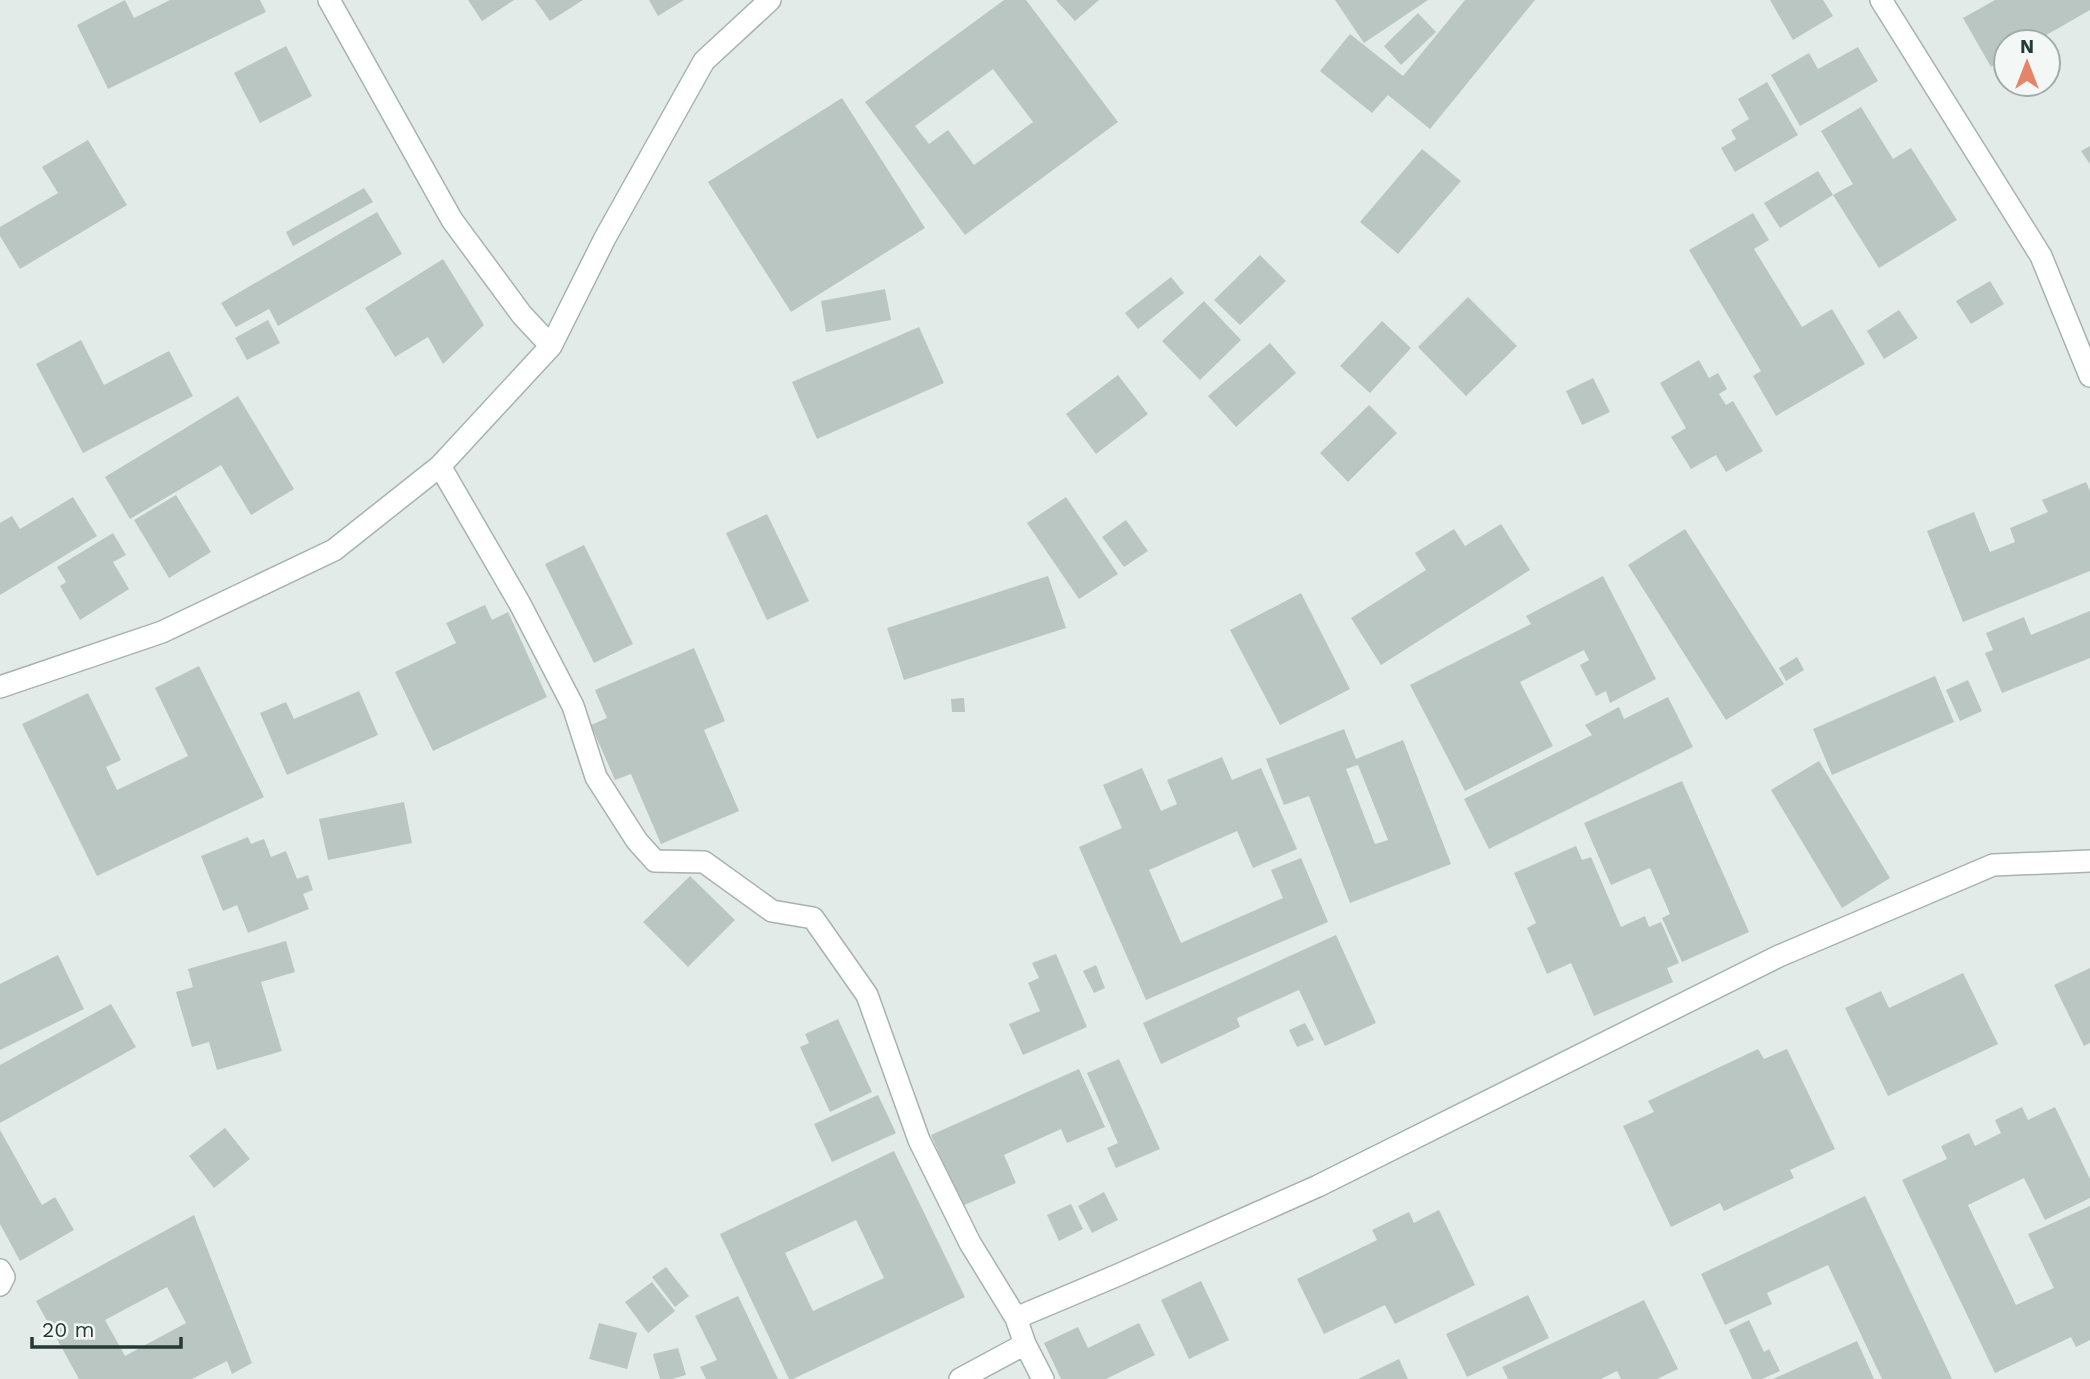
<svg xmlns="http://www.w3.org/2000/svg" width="2090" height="1379" font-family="'Work Sans',sans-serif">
<rect width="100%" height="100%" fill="#e3ebe8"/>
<path fill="#b9c6c1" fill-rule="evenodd" d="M 125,0 L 134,18 L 170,0 L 260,0 L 266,12 L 108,89 L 77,25 Z
M 468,0 L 514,0 L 482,21 Z
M 535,0 L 583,0 L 550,21 Z
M 649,0 L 684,0 L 658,16 Z
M 1004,0 L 1026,0 L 1118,122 L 965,235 L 865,102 ZM 993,69 L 1033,122 L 974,165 L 948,130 L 929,144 L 915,126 Z
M 1056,0 L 1099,0 L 1075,21 Z
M 1335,0 L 1428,0 L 1364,43 Z
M 1465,0 L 1535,0 L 1430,129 L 1388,95 L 1372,113 L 1320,71 L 1350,34 L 1403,76 Z
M 1770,0 L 1823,0 L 1833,16 L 1793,40 Z
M 1995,0 L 2090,0 L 2090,10 L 2034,42 L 2006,42 L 2006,58 L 1991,67 L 1963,18 Z
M 1418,13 L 1436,32 L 1401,65 L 1384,46 Z
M 286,46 L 312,96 L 260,123 L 234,73 Z
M 1858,47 L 1878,81 L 1800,126 L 1771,75 L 1809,53 L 1818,69 Z
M 1767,82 L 1798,135 L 1735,172 L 1721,148 L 1736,139 L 1731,130 L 1749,119 L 1738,99 Z
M 842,98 L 925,228 L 791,312 L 708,182 Z
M 1861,107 L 1893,159 L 1911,148 L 1957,220 L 1879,268 L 1833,195 L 1780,228 L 1764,203 L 1818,171 L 1833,195 L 1853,184 L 1821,131 Z
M 88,140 L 127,205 L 20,269 L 0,236 L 0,227 L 58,193 L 42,167 Z
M 2090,146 L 2090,164 L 2081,151 Z
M 1422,149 L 1461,181 L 1398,254 L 1360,222 Z
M 364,188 L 373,202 L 293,246 L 286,232 Z
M 377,212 L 402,254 L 278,326 L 269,309 L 236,327 L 221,303 Z
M 1753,213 L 1769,240 L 1754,249 L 1802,327 L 1832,309 L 1865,364 L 1776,416 L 1753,376 L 1761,371 L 1689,250 Z
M 1260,255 L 1286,281 L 1240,325 L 1214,300 Z
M 443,259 L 484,325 L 443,364 L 428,337 L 395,357 L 365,308 Z
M 1171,277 L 1184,293 L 1138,329 L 1125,313 Z
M 1990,281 L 2004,304 L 1971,324 L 1956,301 Z
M 885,289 L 891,320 L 826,332 L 821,301 Z
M 1468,297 L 1517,346 L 1466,396 L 1418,347 Z
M 1204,301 L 1241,340 L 1200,380 L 1162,341 Z
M 1899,310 L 1918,338 L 1884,359 L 1867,331 Z
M 268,320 L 280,343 L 247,360 L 235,338 Z
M 1382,321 L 1411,348 L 1370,393 L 1340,366 Z
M 919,327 L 944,383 L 817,439 L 792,382 Z
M 81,340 L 104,385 L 169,351 L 193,396 L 83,453 L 36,364 Z
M 1270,343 L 1296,373 L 1236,427 L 1208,396 Z
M 1699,360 L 1709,378 L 1718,373 L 1727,389 L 1719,394 L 1726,405 L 1733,401 L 1763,451 L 1726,472 L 1716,455 L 1691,469 L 1671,437 L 1686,428 L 1660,383 Z
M 1118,375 L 1148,414 L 1096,454 L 1066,414 Z
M 1593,378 L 1610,412 L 1582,425 L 1566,391 Z
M 238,396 L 294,489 L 251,515 L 221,465 L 130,519 L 105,477 Z
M 1369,405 L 1397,433 L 1348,482 L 1320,453 Z
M 2086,482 L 2090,491 L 2090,571 L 1963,622 L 1927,531 L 1974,512 L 1990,552 L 2015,542 L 2010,528 L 2048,512 L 2042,500 Z
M 176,495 L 211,552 L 169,578 L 134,520 Z
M 73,497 L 97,536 L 0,595 L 0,523 L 12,516 L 20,529 Z
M 1066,497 L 1118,574 L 1079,599 L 1027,523 Z
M 767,514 L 809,601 L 767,620 L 726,533 Z
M 1126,520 L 1148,551 L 1124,567 L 1102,537 Z
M 1501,524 L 1530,570 L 1381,665 L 1351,618 L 1426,570 L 1415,553 L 1454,529 L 1465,546 Z
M 1685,529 L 1784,684 L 1726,720 L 1628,565 Z
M 113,533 L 126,555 L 113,562 L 129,589 L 80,620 L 60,586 L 66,582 L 57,567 Z
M 584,545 L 633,644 L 594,663 L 545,564 Z
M 1048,576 L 1066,628 L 904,680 L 887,628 Z
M 1603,576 L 1656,679 L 1610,703 L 1606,691 L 1596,696 L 1580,665 L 1589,660 L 1584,650 L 1520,682 L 1553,746 L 1465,791 L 1410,685 L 1531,624 L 1526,616 Z
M 1301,593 L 1350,689 L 1280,725 L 1230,630 Z
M 485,605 L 492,620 L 508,612 L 547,697 L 433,751 L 395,672 L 456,643 L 446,623 Z
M 2090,611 L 2090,658 L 2002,693 L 1985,653 L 1993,650 L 1986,633 L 2024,617 L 2031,635 Z
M 694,648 L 725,721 L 704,730 L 739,811 L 661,844 L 631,774 L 615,780 L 591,725 L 607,718 L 595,690 Z
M 1797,657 L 1804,670 L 1786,681 L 1779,668 Z
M 199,666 L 264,797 L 97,876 L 22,724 L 88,693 L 121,760 L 106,767 L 117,790 L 188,756 L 155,688 Z
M 1935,676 L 1954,722 L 1832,775 L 1813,729 Z
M 1968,680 L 1982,711 L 1960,721 L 1946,690 Z
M 359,691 L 378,735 L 287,775 L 260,713 L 286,702 L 294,719 Z
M 1668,697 L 1693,747 L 1489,849 L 1464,799 L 1592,735 L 1585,725 L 1619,707 L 1624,719 Z
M 964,698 L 965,712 L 952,712 L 951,699 Z
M 1344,729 L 1356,759 L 1403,740 L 1451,864 L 1350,903 L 1309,796 L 1284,805 L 1266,759 ZM 1358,765 L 1388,840 L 1375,844 L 1346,769 Z
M 1222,757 L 1232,780 L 1261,768 L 1297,849 L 1253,868 L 1237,831 L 1149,870 L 1181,943 L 1283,898 L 1271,870 L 1301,858 L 1328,922 L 1146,1000 L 1079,847 L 1122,828 L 1103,785 L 1142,768 L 1161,811 L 1177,804 L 1167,780 Z
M 1819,761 L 1890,878 L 1842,908 L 1771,790 Z
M 1682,781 L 1749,932 L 1682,962 L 1662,918 L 1670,914 L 1650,868 L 1611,885 L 1584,823 Z
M 404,802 L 412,843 L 328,860 L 319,819 Z
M 248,837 L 251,844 L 264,839 L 271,857 L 286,851 L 297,879 L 308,875 L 313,890 L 303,894 L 309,909 L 248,933 L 237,905 L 223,911 L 201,856 Z
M 1576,846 L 1582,860 L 1591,857 L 1621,927 L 1645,916 L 1649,927 L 1661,922 L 1679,963 L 1667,968 L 1673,982 L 1594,1016 L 1571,963 L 1547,974 L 1527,928 L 1536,923 L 1514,873 Z
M 690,876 L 735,920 L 688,967 L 643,922 Z
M 1336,935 L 1376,1023 L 1325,1046 L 1299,990 L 1237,1018 L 1240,1027 L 1161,1064 L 1143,1023 Z
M 286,941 L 295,972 L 261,982 L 282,1051 L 217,1070 L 209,1042 L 192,1047 L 176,992 L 193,987 L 188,969 Z
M 1056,954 L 1087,1027 L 1023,1055 L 1009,1024 L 1040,1011 L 1028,983 L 1039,978 L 1032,963 Z
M 58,955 L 84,1009 L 0,1050 L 0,984 Z
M 1096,965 L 1105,988 L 1094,993 L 1083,971 Z
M 2090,968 L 2090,1043 L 2084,1046 L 2054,985 Z
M 1963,973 L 1998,1044 L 1888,1096 L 1845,1008 L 1881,991 L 1889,1008 Z
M 111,1004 L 136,1047 L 0,1123 L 0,1065 Z
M 838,1019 L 872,1092 L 830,1112 L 800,1047 L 809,1043 L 805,1034 Z
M 1305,1023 L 1314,1040 L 1297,1047 L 1289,1030 Z
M 1758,1049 L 1764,1059 L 1787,1049 L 1835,1149 L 1790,1170 L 1794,1178 L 1724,1211 L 1720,1203 L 1671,1227 L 1623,1126 L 1654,1112 L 1648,1101 Z
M 1119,1059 L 1160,1149 L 1116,1168 L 1107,1148 L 1118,1143 L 1087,1073 Z
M 1079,1069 L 1105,1127 L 1067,1143 L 1061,1129 L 1004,1155 L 1016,1183 L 962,1206 L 931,1135 Z
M 878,1095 L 896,1133 L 832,1162 L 814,1124 Z
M 2022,1107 L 2028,1120 L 2055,1107 L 2090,1179 L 2090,1198 L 2045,1220 L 2024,1178 L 1968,1205 L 2016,1305 L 2054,1288 L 2028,1234 L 2090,1206 L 2090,1340 L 2076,1347 L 2071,1337 L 1995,1373 L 1902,1180 L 1947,1159 L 1941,1146 L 1969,1133 L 1975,1146 L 2001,1133 L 1995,1120 Z
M 225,1128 L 250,1159 L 214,1188 L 189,1156 Z
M 0,1130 L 42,1205 L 55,1197 L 74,1230 L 20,1261 L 0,1224 Z
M 894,1151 L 965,1297 L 793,1379 L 789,1379 L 720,1234 ZM 856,1220 L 884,1278 L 813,1311 L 785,1253 Z
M 1104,1192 L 1118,1220 L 1092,1233 L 1078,1206 Z
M 1865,1196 L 1952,1379 L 1882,1379 L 1828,1265 L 1767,1293 L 1772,1304 L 1725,1325 L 1701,1274 Z
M 1071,1204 L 1083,1229 L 1059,1241 L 1047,1215 Z
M 1439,1210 L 1475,1285 L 1395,1324 L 1385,1305 L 1324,1334 L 1297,1279 L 1377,1240 L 1372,1230 L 1409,1212 L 1414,1223 Z
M 194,1215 L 252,1363 L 232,1374 L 227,1361 L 192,1379 L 79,1379 L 36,1301 ZM 167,1287 L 186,1323 L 125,1356 L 105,1320 Z
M 666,1267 L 689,1296 L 675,1307 L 652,1277 Z
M 1201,1281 L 1229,1340 L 1189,1359 L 1161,1300 Z
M 652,1282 L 675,1311 L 648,1333 L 625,1302 Z
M 1528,1295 L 1549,1338 L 1467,1377 L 1446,1334 Z
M 738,1296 L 778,1379 L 706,1379 L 700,1367 L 717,1360 L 695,1316 Z
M 1644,1300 L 1678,1369 L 1657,1379 L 1621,1379 L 1617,1371 L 1601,1379 L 1508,1379 L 1502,1367 Z
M 1749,1320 L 1764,1352 L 1769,1349 L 1780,1371 L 1762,1379 L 1752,1379 L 1729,1330 Z
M 599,1323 L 637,1333 L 627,1369 L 589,1359 Z
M 1139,1323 L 1155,1355 L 1106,1379 L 1061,1379 L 1044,1343 L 1078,1327 L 1088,1348 Z
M 1857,1341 L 1874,1379 L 1773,1379 Z
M 678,1348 L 686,1375 L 672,1379 L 660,1379 L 653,1354 Z
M 1399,1359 L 1408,1379 L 1358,1379 Z"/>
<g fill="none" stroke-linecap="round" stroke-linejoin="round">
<g stroke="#a6b3af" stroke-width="24">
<path id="street" d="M 329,0 L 452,220 L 522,315 L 551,346
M 1881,0 L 2041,256 L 2090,376
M 440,466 L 520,604 L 573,706 L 596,777 L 637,841 L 655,861 L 704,862 L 772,911 L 813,918 L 867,995 L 919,1140 L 970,1243 L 1016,1318 L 1025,1344 L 1043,1379
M 0,687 L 162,632 L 334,550 L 440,466 L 551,346 L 605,238 L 704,61 L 770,0
M 0,1270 L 4,1277 L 0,1285
M 1016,1318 L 1118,1275 L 1318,1186 L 1779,956 L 1993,865 L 2090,861
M 960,1379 L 1025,1344"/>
</g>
<use href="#street" stroke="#fff" stroke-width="21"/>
</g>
<g transform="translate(2027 63)"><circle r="33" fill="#f3f8f6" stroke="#a0aca9" stroke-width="2"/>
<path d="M0-5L12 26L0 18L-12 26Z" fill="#e58568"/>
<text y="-10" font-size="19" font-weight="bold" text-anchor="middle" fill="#243b35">N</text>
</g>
<path d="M32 1337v10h149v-10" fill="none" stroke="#243b35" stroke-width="3.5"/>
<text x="42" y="1337" font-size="21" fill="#243b35" stroke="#f3f8f6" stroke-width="5" paint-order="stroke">20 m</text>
</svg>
